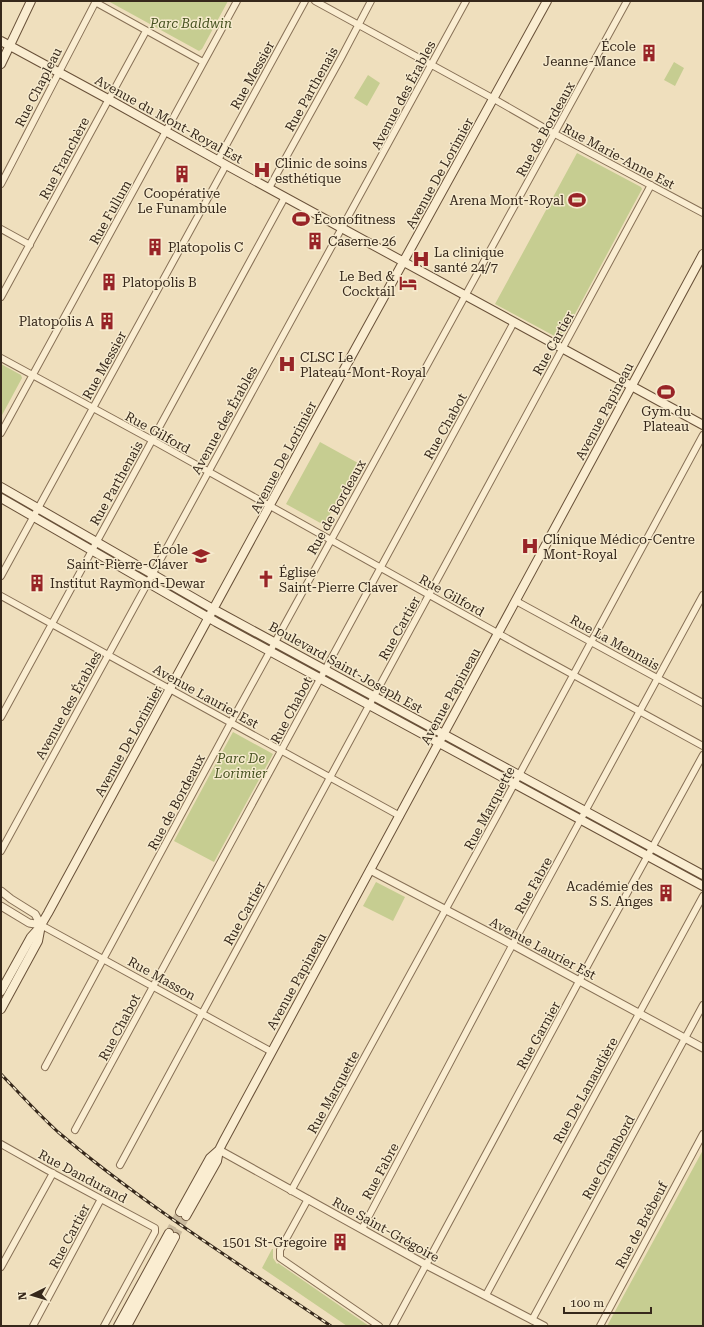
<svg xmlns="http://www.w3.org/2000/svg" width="704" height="1327" font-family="'Roboto Serif',serif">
<rect width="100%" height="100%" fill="#efdfbd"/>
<path fill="#c6cd91" d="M 108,1 L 228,1 L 202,49 L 199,51 Z
M 674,62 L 684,68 L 675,86 L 664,80 Z
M 368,75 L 380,83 L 367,106 L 354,98 Z
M 577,153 L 641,187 L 642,189 L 562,338 L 560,339 L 495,304 Z
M 1,364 L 21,375 L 22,378 L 1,417 Z
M 320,442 L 358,463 L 324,525 L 286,504 Z
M 233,732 L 273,754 L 214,862 L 174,841 Z
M 376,882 L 405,897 L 393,921 L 363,906 Z
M 703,1150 L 703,1326 L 607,1326 Z
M 272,1249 L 273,1249 L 273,1258 L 277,1264 L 278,1263 L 369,1326 L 347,1326 L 262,1268 Z"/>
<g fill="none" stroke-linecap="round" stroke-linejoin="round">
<path stroke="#caba9d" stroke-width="8" stroke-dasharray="8 4" stroke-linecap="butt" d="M 169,1233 L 180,1212
M 175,1237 L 186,1216"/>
<g stroke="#877056" stroke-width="8">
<path id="minor" d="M 315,1 L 494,99 L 555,134 L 703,213
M 95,2 L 203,62
M 218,160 L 305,1
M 1,184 L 96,1
M 269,188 L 341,58 L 371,1
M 1,229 L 30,245
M 1,297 L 146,31
M 1,358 L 152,440 L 526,649 L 703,746
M 1,433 L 237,1
M 1,576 L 226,165
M 1,596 L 400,816
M 516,601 L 703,703
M 1,717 L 285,197
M 1,851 L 466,1
M 41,925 L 272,1052
M 45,1067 L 235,715 L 627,1
M 75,1130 L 514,322
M 1,1144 L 47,1170 L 155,1228 L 155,1232 L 104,1326
M 120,1165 L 651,185
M 291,1191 L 498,814 L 703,435
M 308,1199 L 280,1250 L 280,1258 L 379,1326
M 362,1229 L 508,953 L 703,595
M 1,1267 L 53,1173
M 486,1295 L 703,896
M 532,1320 L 703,1005
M 33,1326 L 101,1199
M 393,1326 L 597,948 L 703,755
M 600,1326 L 703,1134"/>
</g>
<g stroke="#877056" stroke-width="9">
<path id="tertiary" d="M 370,870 L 513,945 L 703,1048
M 1,891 L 11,899 L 35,914 L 41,925
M 1,906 L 29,923 L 41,925
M 219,1150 L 430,1267 L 544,1326"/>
</g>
<g stroke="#695139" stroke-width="10">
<path id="secondary" d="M 1,41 L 108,99 L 226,165 L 703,425
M 1,64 L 31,1
M 1,487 L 213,609 L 703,875
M 1,498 L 216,622 L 703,886
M 1,991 L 31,937 L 41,926
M 1,1009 L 38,941 L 41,925 L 48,913 L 309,433 L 547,1
M 180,1212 L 210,1158 L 219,1150
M 186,1216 L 217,1161 L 219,1150 L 223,1142 L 703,254
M 118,1326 L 169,1233
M 127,1326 L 175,1237"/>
</g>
<use href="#minor" stroke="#faedd1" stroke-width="6"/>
<use href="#tertiary" stroke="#faedd1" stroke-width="7"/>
<use href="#secondary" stroke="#faedd1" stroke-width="8"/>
<g stroke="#36281b" stroke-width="3">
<path id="rail" d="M 1,1074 C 19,1093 38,1114 58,1132 C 143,1204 239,1264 331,1326"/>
</g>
<use href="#rail" stroke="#f6eacd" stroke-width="1.5" stroke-dasharray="4.5" stroke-linecap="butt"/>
</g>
<defs>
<g id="building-bare" transform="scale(1.38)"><path d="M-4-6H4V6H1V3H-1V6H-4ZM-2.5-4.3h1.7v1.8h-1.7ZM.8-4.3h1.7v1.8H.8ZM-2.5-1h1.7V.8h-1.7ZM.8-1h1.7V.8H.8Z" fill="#982427" stroke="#f6eacd" stroke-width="2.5" paint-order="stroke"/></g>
<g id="hospital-bare" transform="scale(1.38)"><path d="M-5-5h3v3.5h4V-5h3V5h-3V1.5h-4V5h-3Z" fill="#982427" stroke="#f6eacd" stroke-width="2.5" paint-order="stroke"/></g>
<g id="stadium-bare" transform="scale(1.38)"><path d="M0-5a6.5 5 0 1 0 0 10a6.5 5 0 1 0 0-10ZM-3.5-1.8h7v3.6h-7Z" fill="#982427" stroke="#f6eacd" stroke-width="2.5" paint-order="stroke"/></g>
<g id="hotel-bare" transform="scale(1.38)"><path d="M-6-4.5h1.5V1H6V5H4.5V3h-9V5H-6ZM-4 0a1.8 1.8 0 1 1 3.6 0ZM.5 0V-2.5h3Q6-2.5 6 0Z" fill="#982427" stroke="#f6eacd" stroke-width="2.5" paint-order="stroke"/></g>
<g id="school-bare" transform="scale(1.38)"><path d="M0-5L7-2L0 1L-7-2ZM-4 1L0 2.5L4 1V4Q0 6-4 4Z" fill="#982427" stroke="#f6eacd" stroke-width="2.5" paint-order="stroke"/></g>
<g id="church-bare" transform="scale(1.38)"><path d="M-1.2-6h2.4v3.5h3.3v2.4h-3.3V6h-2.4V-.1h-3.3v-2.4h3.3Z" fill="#982427" stroke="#f6eacd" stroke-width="2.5" paint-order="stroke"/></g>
</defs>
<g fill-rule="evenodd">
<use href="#building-bare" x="649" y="53"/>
<use href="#hospital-bare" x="262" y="170"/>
<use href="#building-bare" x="182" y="174"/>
<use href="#stadium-bare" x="577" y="200"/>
<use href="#stadium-bare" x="301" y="219"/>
<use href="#building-bare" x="315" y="241"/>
<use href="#building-bare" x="155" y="247"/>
<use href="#hospital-bare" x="421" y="259"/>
<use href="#building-bare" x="109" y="282"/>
<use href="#hotel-bare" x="408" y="283"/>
<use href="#building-bare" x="107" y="321"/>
<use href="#hospital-bare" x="287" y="364"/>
<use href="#stadium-bare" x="666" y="392"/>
<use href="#hospital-bare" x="530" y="546"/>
<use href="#school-bare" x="201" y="556"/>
<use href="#church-bare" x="266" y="579"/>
<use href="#building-bare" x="37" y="583"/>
<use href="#building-bare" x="666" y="893"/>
<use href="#building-bare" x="340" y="1242"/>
</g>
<g text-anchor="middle" stroke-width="3" stroke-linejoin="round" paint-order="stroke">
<g font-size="13" font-style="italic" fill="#475321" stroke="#f6eacd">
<text x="191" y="28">Parc Baldwin</text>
<text x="241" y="763">Parc De<tspan x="241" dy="15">Lorimier</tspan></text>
</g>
<g font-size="13" fill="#36281b" stroke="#f6eacd" text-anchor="start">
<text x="636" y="51" text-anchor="end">École<tspan x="636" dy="15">Jeanne-Mance</tspan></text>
<text x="275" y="168">Clinic de soins<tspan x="275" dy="15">esthétique</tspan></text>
<text x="182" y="198" text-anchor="middle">Coopérative<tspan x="182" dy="15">Le Funambule</tspan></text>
<text x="564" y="205" text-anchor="end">Arena Mont-Royal</text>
<text x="314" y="224">Éconofitness</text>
<text x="328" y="246">Caserne 26</text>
<text x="168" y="252">Platopolis C</text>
<text x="434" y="257">La clinique<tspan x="434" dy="15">santé 24/7</tspan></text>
<text x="395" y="281" text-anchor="end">Le Bed &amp;<tspan x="395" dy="15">Cocktail</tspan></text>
<text x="122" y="287">Platopolis B</text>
<text x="94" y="326" text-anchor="end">Platopolis A</text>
<text x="300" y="362">CLSC Le<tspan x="300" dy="15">Plateau-Mont-Royal</tspan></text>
<text x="666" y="416" text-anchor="middle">Gym du<tspan x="666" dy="15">Plateau</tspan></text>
<text x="543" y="544">Clinique Médico-Centre<tspan x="543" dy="15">Mont-Royal</tspan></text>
<text x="188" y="554" text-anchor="end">École<tspan x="188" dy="15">Saint-Pierre-Claver</tspan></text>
<text x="279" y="577">Église<tspan x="279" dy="15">Saint-Pierre Claver</tspan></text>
<text x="50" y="588">Institut Raymond-Dewar</text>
<text x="653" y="891" text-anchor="end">Académie des<tspan x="653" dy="15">S S. Anges</tspan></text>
<text x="327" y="1247" text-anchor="end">1501 St-Gregoire</text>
</g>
<g font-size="13" fill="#36281b" stroke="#f6eacd">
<text transform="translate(252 75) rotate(-61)" y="5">Rue Messier</text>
<text transform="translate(38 87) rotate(-63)" y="5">Rue Chapleau</text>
<text transform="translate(311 89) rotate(-61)" y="5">Rue Parthenais</text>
<text transform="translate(403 95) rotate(-62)" y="5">Avenue des Érables</text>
<text transform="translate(169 119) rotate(29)" y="5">Avenue du Mont-Royal Est</text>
<text transform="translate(545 129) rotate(-61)" y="5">Rue de Bordeaux</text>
<text transform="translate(619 156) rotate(28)" y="5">Rue Marie-Anne Est</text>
<text transform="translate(64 158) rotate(-62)" y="5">Rue Franchère</text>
<text transform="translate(439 173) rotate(-61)" y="5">Avenue De Lorimier</text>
<text transform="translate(110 212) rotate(-61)" y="5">Rue Fullum</text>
<text transform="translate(553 343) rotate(-61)" y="5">Rue Cartier</text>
<text transform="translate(104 365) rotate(-61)" y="5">Rue Messier</text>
<text transform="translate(604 411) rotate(-62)" y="5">Avenue Papineau</text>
<text transform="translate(224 420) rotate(-61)" y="5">Avenue des Érables</text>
<text transform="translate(445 426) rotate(-61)" y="5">Rue Chabot</text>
<text transform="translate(158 432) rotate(29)" y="5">Rue Gilford</text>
<text transform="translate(283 457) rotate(-62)" y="5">Avenue De Lorimier</text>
<text transform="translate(116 483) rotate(-61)" y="5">Rue Parthenais</text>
<text transform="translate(336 507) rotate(-61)" y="5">Rue de Bordeaux</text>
<text transform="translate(452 595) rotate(29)" y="5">Rue Gilford</text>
<text transform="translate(399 628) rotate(-61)" y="5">Rue Cartier</text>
<text transform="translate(615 642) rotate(29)" y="5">Rue La Mennais</text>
<text transform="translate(346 667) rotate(29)" y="5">Boulevard Saint-Joseph Est</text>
<text transform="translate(206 696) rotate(29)" y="5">Avenue Laurier Est</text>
<text transform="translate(450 696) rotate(-61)" y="5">Avenue Papineau</text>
<text transform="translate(68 705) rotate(-61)" y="5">Avenue des Érables</text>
<text transform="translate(291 710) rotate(-62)" y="5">Rue Chabot</text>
<text transform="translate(128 741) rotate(-61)" y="5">Avenue De Lorimier</text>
<text transform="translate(176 802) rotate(-62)" y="5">Rue de Bordeaux</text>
<text transform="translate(489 808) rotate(-62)" y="5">Rue Marquette</text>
<text transform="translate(533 885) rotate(-61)" y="5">Rue Fabre</text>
<text transform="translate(244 913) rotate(-61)" y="5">Rue Cartier</text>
<text transform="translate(543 948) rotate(28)" y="5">Avenue Laurier Est</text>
<text transform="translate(162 978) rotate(29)" y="5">Rue Masson</text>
<text transform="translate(296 981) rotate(-61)" y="5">Avenue Papineau</text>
<text transform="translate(119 1027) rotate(-62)" y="5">Rue Chabot</text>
<text transform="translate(538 1035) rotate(-61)" y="5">Rue Garnier</text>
<text transform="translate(585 1090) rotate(-61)" y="5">Rue De Lanaudière</text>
<text transform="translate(333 1092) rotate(-61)" y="5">Rue Marquette</text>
<text transform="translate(608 1157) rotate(-61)" y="5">Rue Chambord</text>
<text transform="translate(380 1171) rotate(-62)" y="5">Rue Fabre</text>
<text transform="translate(83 1176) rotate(28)" y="5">Rue Dandurand</text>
<text transform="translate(641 1225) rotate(-62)" y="5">Rue de Brébeuf</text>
<text transform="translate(386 1229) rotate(29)" y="5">Rue Saint-Grégoire</text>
<text transform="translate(69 1236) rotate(-62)" y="5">Rue Cartier</text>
</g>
</g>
<rect width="704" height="1327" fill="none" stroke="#36281b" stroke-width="4"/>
<g transform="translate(32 1295) rotate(265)" stroke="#f6eacd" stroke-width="3" paint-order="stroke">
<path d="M0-3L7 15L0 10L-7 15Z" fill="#36281b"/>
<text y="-6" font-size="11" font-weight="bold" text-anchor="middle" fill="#36281b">N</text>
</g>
<path d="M564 1307v6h87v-6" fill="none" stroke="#36281b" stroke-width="2"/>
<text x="570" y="1307" font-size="12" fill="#36281b" stroke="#f6eacd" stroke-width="3" paint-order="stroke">100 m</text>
</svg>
